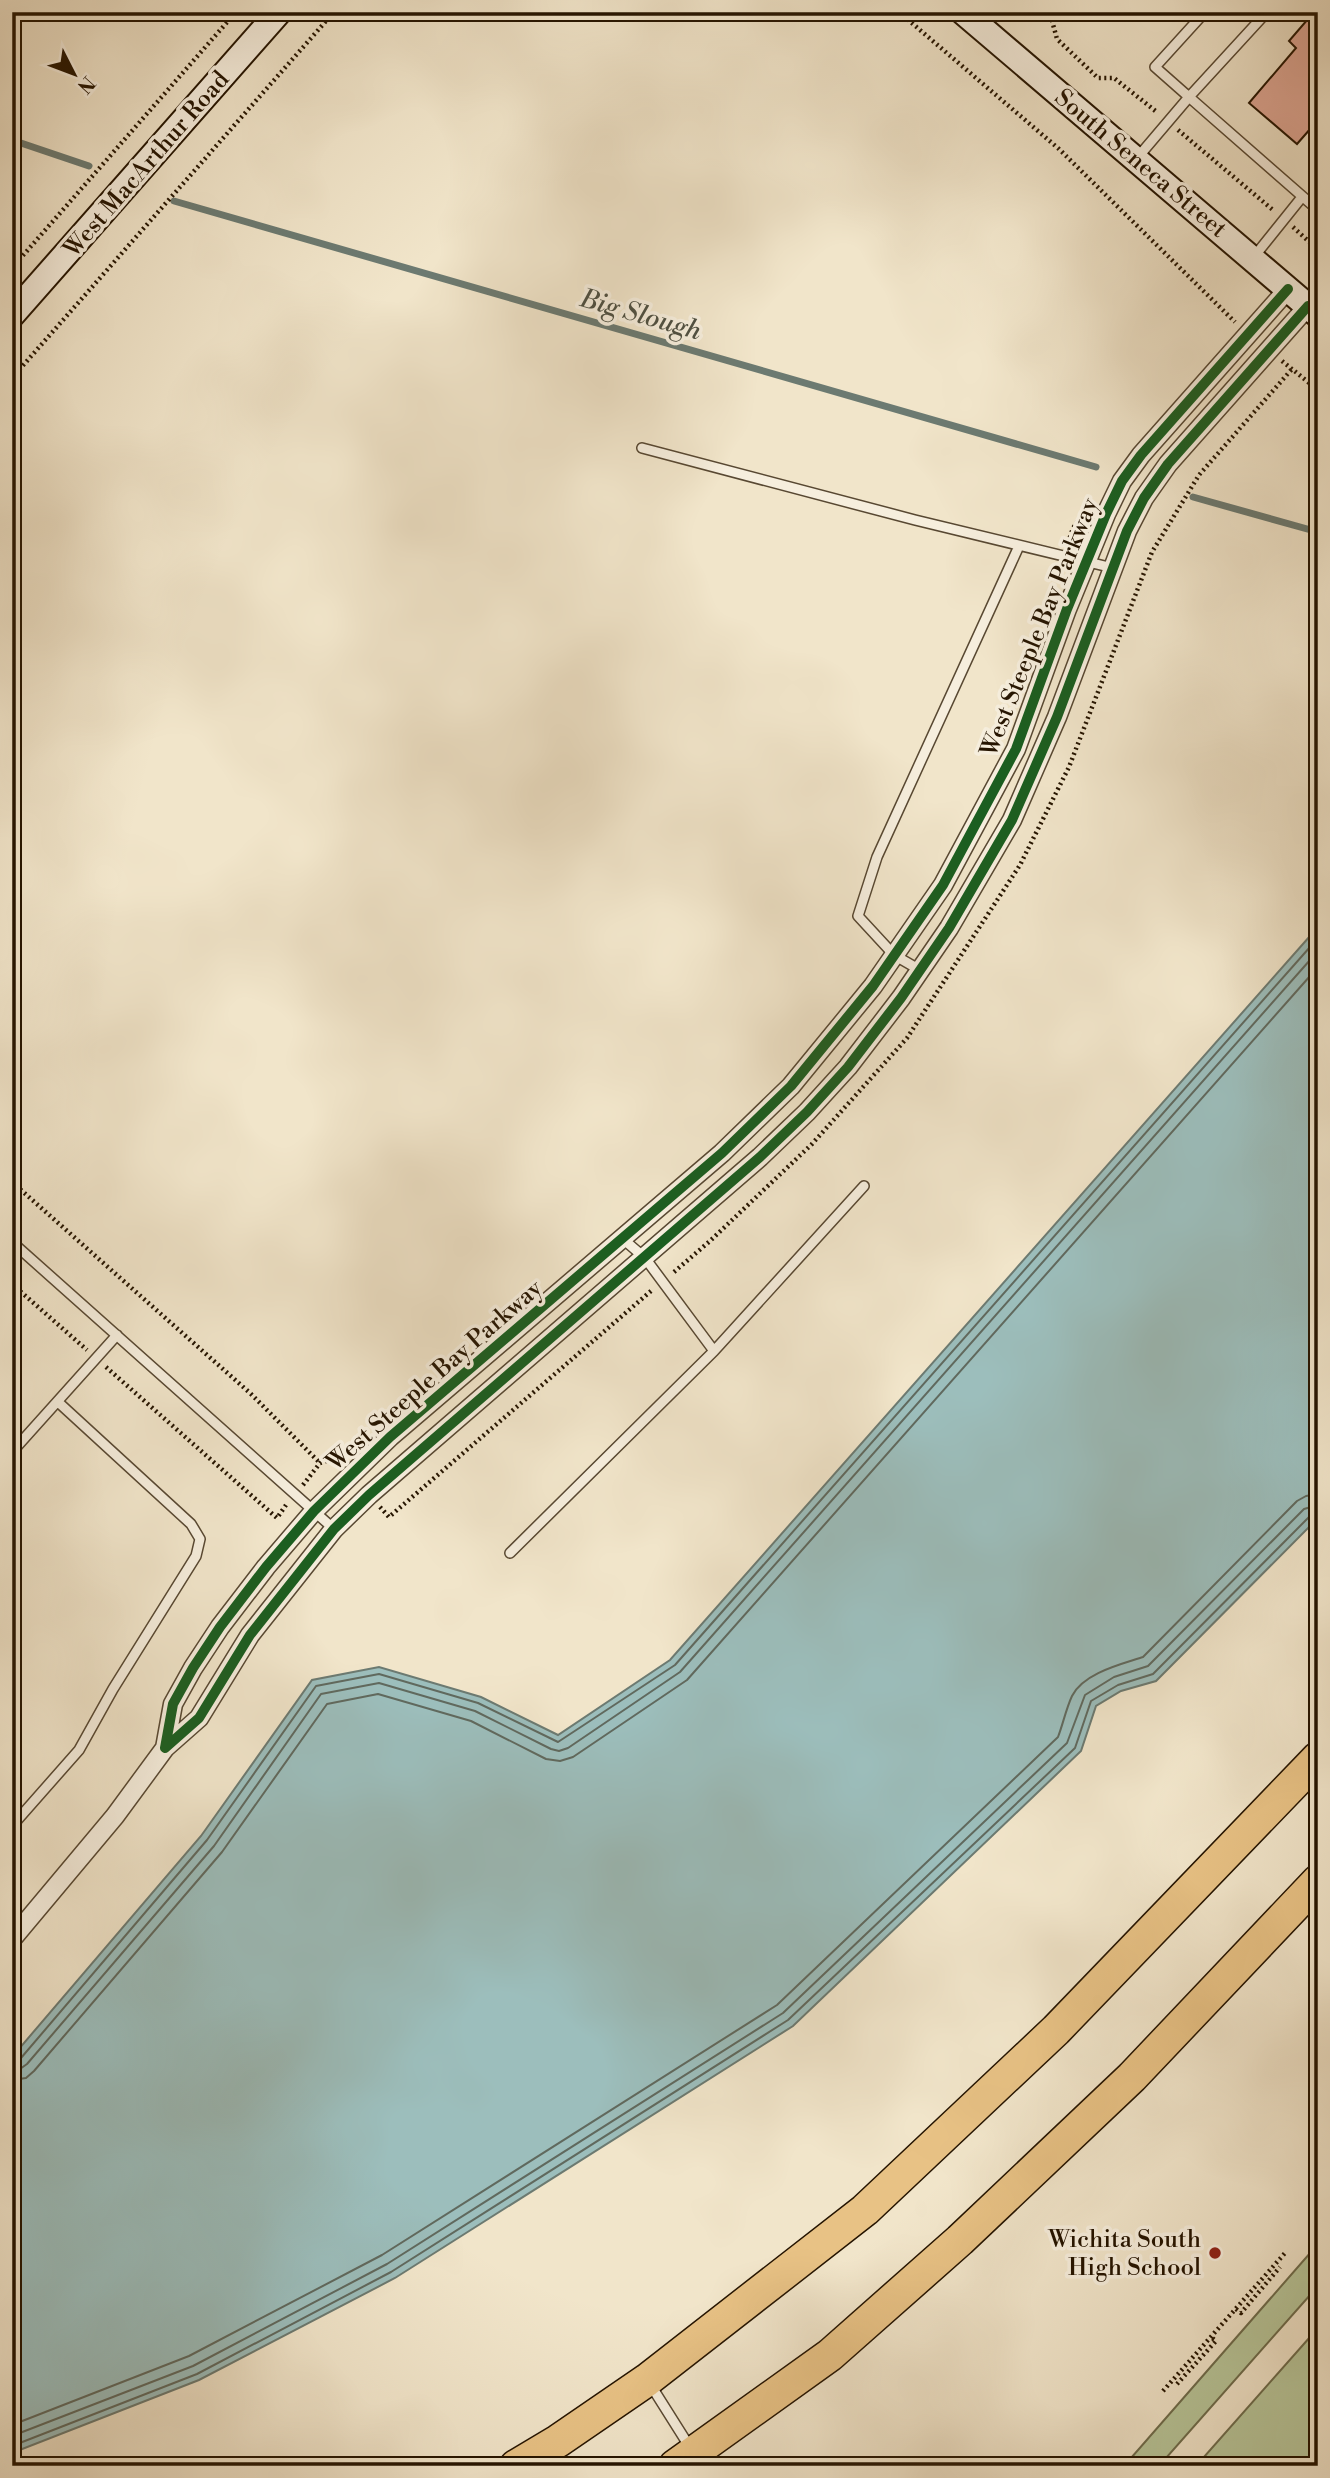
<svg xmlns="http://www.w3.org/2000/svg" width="1330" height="2478" font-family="'Libre Bodoni',serif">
<rect width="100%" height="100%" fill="#f1e5ca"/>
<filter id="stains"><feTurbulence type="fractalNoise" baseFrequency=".00286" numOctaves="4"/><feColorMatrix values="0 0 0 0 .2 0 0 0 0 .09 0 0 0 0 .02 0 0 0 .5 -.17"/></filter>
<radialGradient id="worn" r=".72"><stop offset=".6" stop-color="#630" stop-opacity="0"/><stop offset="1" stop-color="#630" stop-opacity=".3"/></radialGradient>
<path fill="#b7c599" stroke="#6e6c4c" stroke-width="2" d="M 1318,2244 L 1318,2286 L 1159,2466 L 1124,2466 Z
M 1318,2328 L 1318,2466 L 1196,2466 Z"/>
<path fill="#9cbebc" stroke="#6c7a71" stroke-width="2" d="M 1318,927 L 1318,1518 L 1156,1681 L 1121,1691 L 1096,1706 L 1081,1751 L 793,2026 L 395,2278 L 199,2380 L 12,2453 L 12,2057 L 201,1836 L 312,1680 L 379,1667 L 481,1697 L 558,1735 L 670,1660 Z"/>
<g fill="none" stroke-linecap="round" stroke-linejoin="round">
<path stroke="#60695e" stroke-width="2" d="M 12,2061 L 21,2058 L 207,1840 L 316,1686 L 379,1674 L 478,1703 L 558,1742 L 675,1665 L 1318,938
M 12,2070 L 20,2069 L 27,2064 L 214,1846 L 321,1694 L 379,1683 L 475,1711 L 551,1749 L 559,1751 L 568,1748 L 680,1672 L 1318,951
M 12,2080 L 26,2078 L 34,2071 L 222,1852 L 327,1704 L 378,1694 L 471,1721 L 546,1759 L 560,1761 L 573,1757 L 687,1680 L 1318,967
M 12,2425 L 189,2356 L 382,2255 L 777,2005 L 1058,1737 C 1063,1724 1066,1709 1072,1696 C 1083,1673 1122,1664 1143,1657 L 1297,1501 L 1306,1496 L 1318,1494
M 12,2436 L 193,2366 L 387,2264 L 783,2013 L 1067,1743 L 1085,1695 L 1114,1677 L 1148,1666 L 1304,1509 L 1318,1505
M 12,2446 L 197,2374 L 391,2272 L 788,2020 L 1075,1748 L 1091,1701 L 1118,1685 L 1153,1674 L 1310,1516 L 1318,1513"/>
<path stroke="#6c7a71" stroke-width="7" d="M 12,140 L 89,166
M 174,201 L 1096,467
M 1193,497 L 1318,532"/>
</g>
<path fill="#dfa795" stroke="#251400" stroke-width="2" d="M 1314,12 L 1318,12 L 1318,120 L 1297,144 L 1249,103 L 1296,48 L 1289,41 Z"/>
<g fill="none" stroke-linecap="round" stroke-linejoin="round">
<g stroke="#584832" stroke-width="12">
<path id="lane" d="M 1205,12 L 1155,67 L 1189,97 L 1267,12
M 1138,157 L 1189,97 L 1318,210
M 1253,258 L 1302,197
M 642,448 L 915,520 L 1113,568
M 920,970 L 894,955 L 858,916 L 877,857 L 1019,546
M 623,1239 L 645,1258 L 714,1351
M 12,1242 L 334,1529
M 12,1452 L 117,1335
M 510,1553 L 714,1351 L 864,1186
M 12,1826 L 79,1750 L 113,1689 L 196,1556 L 200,1539 L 191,1524 L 58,1402
M 650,2384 L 691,2449"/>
</g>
<g stroke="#584832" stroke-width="21">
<path id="street" d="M 1288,289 L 1141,455 L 1122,481 L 1106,514 L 1067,609 L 1016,749 L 943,885 L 873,986 L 791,1086 L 722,1153 L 390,1437 L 314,1511 L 266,1567 L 220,1627 L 193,1668 L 173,1704 L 165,1748 L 199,1718 L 250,1635 L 334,1529 L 369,1495 L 760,1157 L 807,1112 L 848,1067 L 901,998 L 949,928 L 1012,820 L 1057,717 L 1127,531 L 1144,498 L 1168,464 L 1308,306
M 12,1939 L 115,1816 L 165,1748"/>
</g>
<g stroke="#251400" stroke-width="28">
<path id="secondary" d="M 963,12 L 1318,315
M 12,315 L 279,12"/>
</g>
<g stroke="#251400" stroke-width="35">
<path id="highway" d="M 516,2466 L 558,2441 L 647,2380 L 865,2210 L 1056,2030 L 1318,1758
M 675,2466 L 830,2355 L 960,2240 L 1132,2077 L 1318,1881"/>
</g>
<path stroke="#251400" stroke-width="4.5" stroke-dasharray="2 3.5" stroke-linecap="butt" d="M 899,12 L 1059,149 L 1235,322
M 1045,12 L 1051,17 L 1057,39 L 1098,78 L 1114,78 L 1158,113
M 1178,130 L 1273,210
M 1293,227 L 1318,250
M 12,268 L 236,12
M 1282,361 L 1318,390
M 12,378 L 334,12
M 1068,543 L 1073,528 L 1083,514
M 12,1182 L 250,1393 L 320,1463
M 674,1272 L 710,1241 L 812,1144 L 907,1038 L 1020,865 L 1069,767 L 1152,552 L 1199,475 L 1292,369
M 12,1284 L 87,1350
M 106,1367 L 277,1518 L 286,1505
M 303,1485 L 320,1463 L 336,1458
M 380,1507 L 389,1517 L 651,1291
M 1236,2309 L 1241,2313 L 1280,2267
M 1177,2384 L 1216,2341 L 1211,2337
M 1163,2391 L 1285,2253"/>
<use href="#lane" stroke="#f6eedd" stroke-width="9"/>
<use href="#street" stroke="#f6eedd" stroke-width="18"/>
<use href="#secondary" stroke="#f6eedd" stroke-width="24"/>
<use href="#highway" stroke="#e8c285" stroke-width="32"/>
<g stroke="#f6eedd" stroke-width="15">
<path id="cycleway" d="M 1288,289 L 1141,455 L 1122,481 L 1106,514 L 1067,609 L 1016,749 L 943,885 L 873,986 L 791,1086 L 722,1153 L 390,1437 L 314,1511 L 266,1567 L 220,1627 L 193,1668 L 173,1704 L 165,1748 L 199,1718 L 250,1635 L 334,1529 L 369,1495 L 760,1157 L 807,1112 L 848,1067 L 901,998 L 949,928 L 1012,820 L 1057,717 L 1127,531 L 1144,498 L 1168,464 L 1308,306"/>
</g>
<use href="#cycleway" stroke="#1b5e20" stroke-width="10"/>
</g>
<circle fill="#8f2418" stroke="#f6eedd" stroke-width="2.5" cx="1215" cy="2253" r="7"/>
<g text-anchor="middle" stroke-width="7" stroke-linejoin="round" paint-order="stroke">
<g font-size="24" fill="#251400" stroke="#f6eedd">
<text transform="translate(1141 163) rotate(40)" y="8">South Seneca Street</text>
<text transform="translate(146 164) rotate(-49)" y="8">West MacArthur Road</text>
<text transform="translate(1039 627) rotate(-68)" y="8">West Steeple Bay Parkway</text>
<text transform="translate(434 1375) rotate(-41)" y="8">West Steeple Bay Parkway</text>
</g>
<g font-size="24" fill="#251400" stroke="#f6eedd" text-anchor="end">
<text x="1201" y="2247">Wichita South<tspan x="1201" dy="28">High School</tspan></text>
</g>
<g font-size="26" font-style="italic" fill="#4f5042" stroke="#f6eedd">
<text transform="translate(641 314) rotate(16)" y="9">Big Slough</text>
</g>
</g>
<rect width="1330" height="2478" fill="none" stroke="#f1e5ca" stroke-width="42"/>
<rect x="14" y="14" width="1302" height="2450" fill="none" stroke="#251400" stroke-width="3.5"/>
<rect x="21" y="21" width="1288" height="2436" fill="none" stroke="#251400" stroke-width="2"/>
<g transform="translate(74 74) rotate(132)" stroke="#f6eedd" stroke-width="5" paint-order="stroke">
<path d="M0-5L12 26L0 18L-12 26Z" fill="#251400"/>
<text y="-10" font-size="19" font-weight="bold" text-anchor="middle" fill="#251400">N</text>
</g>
<rect width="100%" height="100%" filter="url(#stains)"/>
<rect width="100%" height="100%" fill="url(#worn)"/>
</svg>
